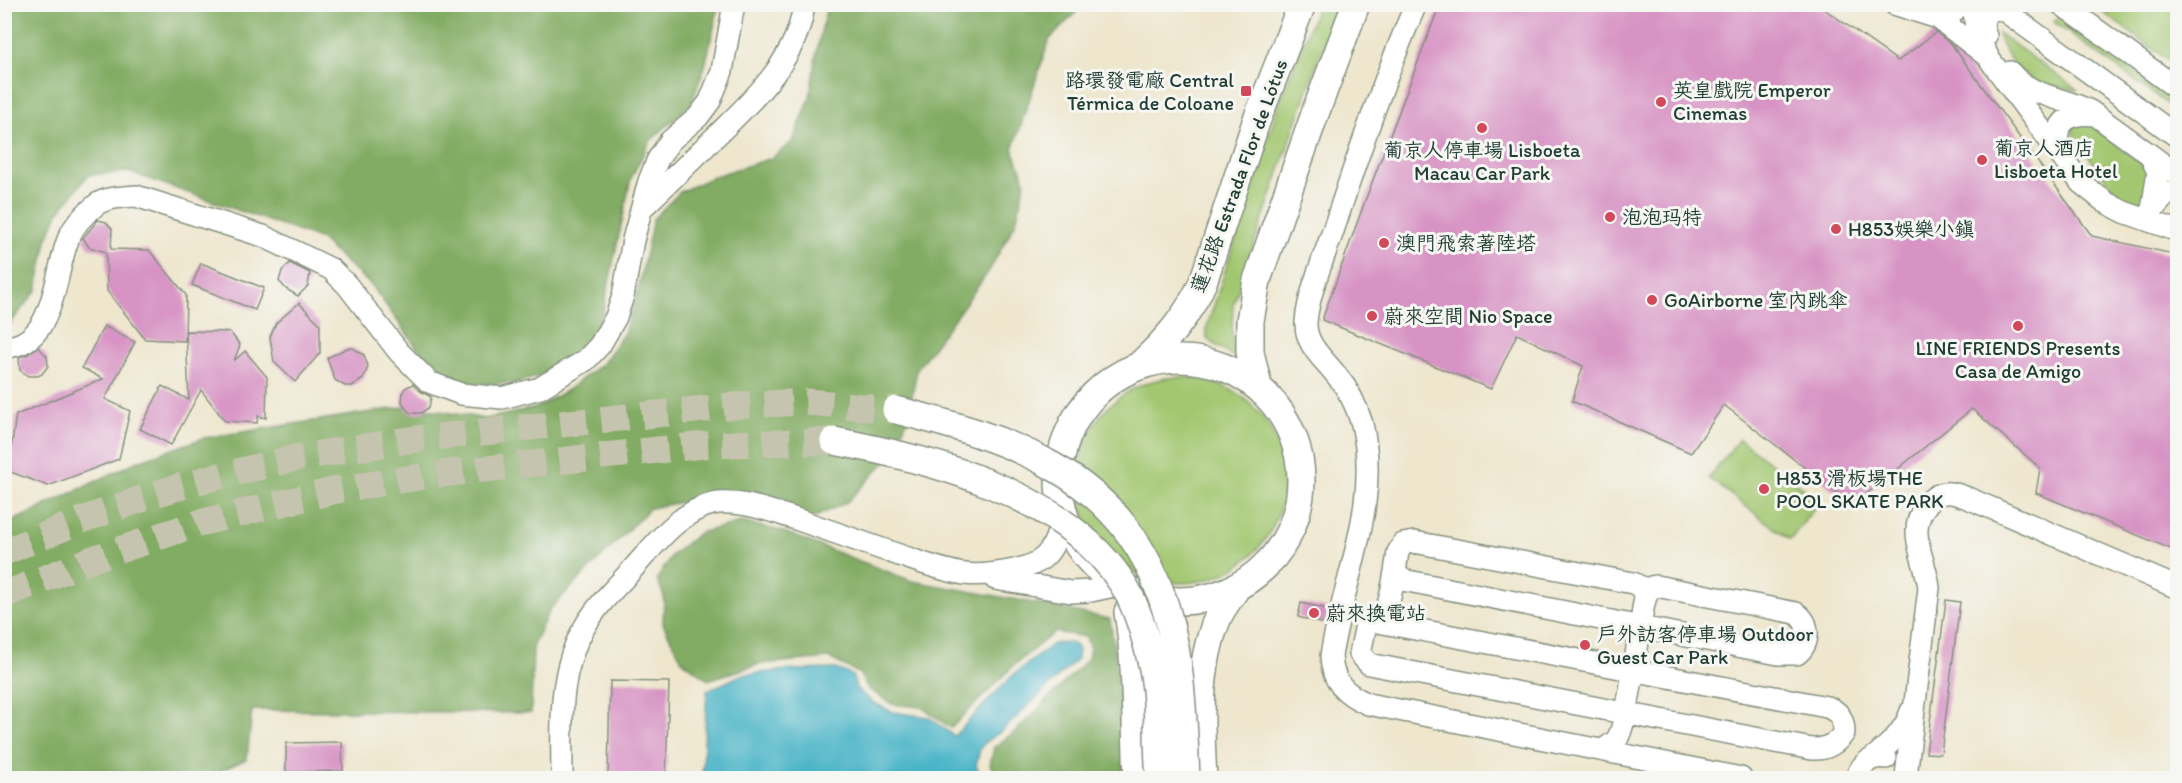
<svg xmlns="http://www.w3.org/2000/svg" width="2182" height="783" font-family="Itim,'LXGW WenKai TC',sans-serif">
<rect width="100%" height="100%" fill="#f6f6f2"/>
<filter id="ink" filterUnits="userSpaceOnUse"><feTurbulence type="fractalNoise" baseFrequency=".0167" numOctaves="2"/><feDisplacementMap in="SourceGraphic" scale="12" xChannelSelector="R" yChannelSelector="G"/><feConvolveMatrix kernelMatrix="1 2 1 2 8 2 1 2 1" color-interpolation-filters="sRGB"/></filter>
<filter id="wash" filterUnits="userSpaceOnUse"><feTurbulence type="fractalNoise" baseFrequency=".008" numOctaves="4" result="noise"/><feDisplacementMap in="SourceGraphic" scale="24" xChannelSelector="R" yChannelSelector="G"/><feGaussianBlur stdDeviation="1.35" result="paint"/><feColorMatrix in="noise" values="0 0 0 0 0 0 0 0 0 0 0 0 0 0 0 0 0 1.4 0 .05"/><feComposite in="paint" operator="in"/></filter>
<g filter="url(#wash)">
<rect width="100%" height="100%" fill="#eee6cd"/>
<path fill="#a3c771" stroke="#618252" stroke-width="1.5" d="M 1318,5 L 1341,5 L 1320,54 L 1233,305 L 1232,329 L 1234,355 L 1232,356 L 1207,339 L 1206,330 L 1279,104 Z
M 2093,5 L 2177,5 L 2177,67 Z
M 2058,16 L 2177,103 L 2177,111 L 2054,22 Z
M 1998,33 L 2078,90 C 2065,88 2048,87 2036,81 C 2019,74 2001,51 1998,33 Z
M 2076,124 L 2089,124 L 2145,166 L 2148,171 L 2145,208 L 2123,197 L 2115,191 L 2074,137 L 2072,129 Z
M1078 480a103 103 0 1 1 206 0a103 103 0 1 1-206 0Z
M 1739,439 L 1820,501 L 1790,540 L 1709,478 Z"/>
<path fill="#82ac63" stroke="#50744c" stroke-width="1.5" d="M 5,5 L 719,5 L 705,66 L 691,104 L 650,141 L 631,178 L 602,316 L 588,344 L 538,377 L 515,383 L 480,384 L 458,379 L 435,369 L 418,349 L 372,286 L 320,239 L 129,172 L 88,175 L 58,213 L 47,240 L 37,290 L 5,330 Z
M 827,5 L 1083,5 L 1049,40 L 1013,149 L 1025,181 L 1016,222 L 989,271 L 917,369 L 908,418 L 892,455 L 847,502 L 809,520 L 726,494 L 650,508 L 550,609 L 533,645 L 531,713 L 252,710 L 247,759 L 204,778 L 5,778 L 5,525 L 138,461 L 204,438 L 410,406 L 486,419 L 538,407 L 566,391 L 604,362 L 624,333 L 638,290 L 653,219 L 680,192 L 715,176 L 772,158 L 793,141 L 810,98 L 815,60 Z
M 741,522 L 781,531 L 912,581 L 1040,604 L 1110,619 L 1116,662 L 1124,778 L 1000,778 L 990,765 L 994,747 L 1016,731 L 1088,659 L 1090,648 L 1086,637 L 1055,632 L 1014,665 L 951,728 L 921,707 L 892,704 L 868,689 L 859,673 L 829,658 L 760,664 L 708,680 L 682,660 L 663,624 L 664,596 L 657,579 L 672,555 L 699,533 Z"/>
<path fill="#49b4c7" stroke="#34787e" stroke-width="1.5" d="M 1067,642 L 1075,645 L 1078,650 L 1077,659 L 1002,731 L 985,742 L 980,749 L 976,766 L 983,778 L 702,778 L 707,691 L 741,675 L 788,670 L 836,669 L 852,675 L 857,689 L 872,702 L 893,712 L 929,717 L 954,736 L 1012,676 L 1053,644 Z"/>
<g id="blocks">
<path fill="#d793c4" d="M 1440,4 L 1817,4 L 1898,61 L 1936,32 L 1952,45 L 2092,236 L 2178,255 L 2178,552 L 2036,493 L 2040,468 L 1972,409 L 1853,505 L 1724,405 L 1691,453 L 1572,401 L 1583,366 L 1517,334 L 1491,389 L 1322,320 L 1365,201 Z
M 98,220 L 106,222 L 112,229 L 111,249 L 149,250 L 186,295 L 185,341 L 145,339 L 107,291 L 106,252 L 89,247 L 83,238 Z
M 201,263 L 264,288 L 255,310 L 192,285 Z
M 290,263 L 310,273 L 308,286 L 298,296 L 286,289 L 279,281 L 282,271 Z
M 299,303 L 320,324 L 320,353 L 295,382 L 274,362 L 270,337 L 276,323 Z
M 104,326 L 135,342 L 105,399 L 130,411 L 119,459 L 48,486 L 8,471 L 16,415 L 103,379 L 82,368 Z
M 186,331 L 230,332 L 240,345 L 234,361 L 245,351 L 267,377 L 266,418 L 258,416 L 257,423 L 225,421 L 201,390 L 171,445 L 140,429 L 162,386 L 189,400 Z
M 38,347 L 47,356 L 48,366 L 42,374 L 38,376 L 28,376 L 20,370 L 19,357 L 28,354 Z
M 347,348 L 353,348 L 364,355 L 368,367 L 363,379 L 352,386 L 345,386 L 335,380 L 327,358 Z
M 413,384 L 420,391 L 431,397 L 429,407 L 421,413 L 411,413 L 407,410 L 402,402 L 403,392 L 405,388 Z
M 1946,600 L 1960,602 L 1941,754 L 1926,753 Z
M 1301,603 L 1328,609 L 1324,624 L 1298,617 Z
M 610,681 L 669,682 L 666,778 L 608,778 Z
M 342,742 L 343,771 L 286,772 L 286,743 Z"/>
</g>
</g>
<g filter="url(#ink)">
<use href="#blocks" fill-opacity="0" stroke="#869280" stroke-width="1.5"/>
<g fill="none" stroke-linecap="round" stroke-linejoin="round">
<path stroke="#c5c4ae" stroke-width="27" stroke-dasharray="27 14" stroke-linecap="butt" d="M 4,552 L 82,520 L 155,494 L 203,480 L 300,457 L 416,439 L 743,405 L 808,402 L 896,410
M 4,595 L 93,559 L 199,523 L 337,490 L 431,475 L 704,445 L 834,441"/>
<g stroke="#869280" stroke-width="24">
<path id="minor" d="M 1416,4 C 1384,78 1358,154 1333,231 C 1324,257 1308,295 1306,322 C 1305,345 1324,359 1337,376 C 1348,389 1357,407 1362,424 C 1381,503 1343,580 1331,656 C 1332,682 1345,694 1368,704 L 1741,778
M 1894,4 L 1938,18
M 1959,4 L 1951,15 L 1938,18 L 1983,53
M 1973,4 L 1977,35 L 1990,60 L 2081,183 L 2105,202 L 2124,212 L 2178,231
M 1995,4 L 2178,137
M 2061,4 L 2178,89
M 1986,36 C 1980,22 1984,7 2002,10
M 2010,72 C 2030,97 2063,97 2090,111 L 2178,175
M 2058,152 C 2054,122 2067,112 2096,115
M 2150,155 L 2158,172 L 2152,210
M 642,208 C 666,185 690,162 714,138 C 752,101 798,60 804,4
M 2152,210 L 2165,196 L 2178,190
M 4,347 C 56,346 54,272 69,237 C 74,225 86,213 96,205 C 106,197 123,197 136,196 L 263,236 L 331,269 L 347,285 L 399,352 L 429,382 L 461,394 L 502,398 L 540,388 L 586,360 L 600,345 L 616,317 L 623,296 L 633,240 L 649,181 L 658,159 L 670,141 L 698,117 L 710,101 L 722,71 L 734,4
M 995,579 L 1071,592 L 1091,591 L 1118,585
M 1370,622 L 1378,622 L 1827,707 C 1839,711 1844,720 1844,733 C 1836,744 1826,750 1812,749 L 1379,666 L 1369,664 L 1360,654 L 1366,624 Z
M 1374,622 C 1391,611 1391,590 1395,572
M 1602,750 C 1607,747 1613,744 1617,739 C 1627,725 1637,645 1641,623 C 1643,611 1643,597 1651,587 L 1656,586 L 1796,613 C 1811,623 1810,643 1797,654 L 1778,654 L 1408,581 L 1402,579 L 1395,572 L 1398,552 L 1403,544 L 1414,542 L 1633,583 L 1641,587 L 1645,599
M 1873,758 C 1889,745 1905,731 1911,711
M 1906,776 L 1929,588 C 1926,558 1904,530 1928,503 C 1941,488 1953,492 1970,499 L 2178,588
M 562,778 C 562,727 557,674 584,628 C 596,607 613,590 630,572 C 652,548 678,512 712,504 C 739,499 771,511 796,519 C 831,531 865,543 899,555 C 920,562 943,571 965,574 C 980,576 999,573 1014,570 C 1024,568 1035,565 1043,558 C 1056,547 1059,529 1062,513
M 1856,778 C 1861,764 1871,755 1886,758"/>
</g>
<g stroke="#869280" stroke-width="30">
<path id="major" d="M1059 480a121 121 0 1 1 242 0a121 121 0 1 1-242 0Z
M 1139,366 C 1166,341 1188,316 1203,282 L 1256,122 L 1302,4
M 1258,386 L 1250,352 L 1250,321 L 1257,280 L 1316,111 L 1356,4
M 1128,612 C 1137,667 1135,723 1138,778
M 1203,778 C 1200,726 1197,667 1218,617 C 1222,608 1229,599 1235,590"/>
</g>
<use href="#minor" stroke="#fff" stroke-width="21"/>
<use href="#major" stroke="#fff" stroke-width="27"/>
<g stroke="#869280" stroke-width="30" stroke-linecap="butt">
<path id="major-bridge" d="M 896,410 C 1006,438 1116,472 1159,589 C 1182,649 1183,716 1186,778
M 834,441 C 931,459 1063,493 1121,581 C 1136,603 1144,631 1150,656 C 1161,696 1156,738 1160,778"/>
</g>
<use href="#major-bridge" stroke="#fff" stroke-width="27"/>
</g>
</g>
<g fill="#d1495b" stroke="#f6f6f2" stroke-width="2">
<rect x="1240" y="85" width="12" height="12" rx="3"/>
<circle cx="1661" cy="102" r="6"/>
<circle cx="1482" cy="128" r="6"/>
<circle cx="1982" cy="160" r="6"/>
<circle cx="1610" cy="217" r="6"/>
<circle cx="1836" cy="229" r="6"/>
<circle cx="1384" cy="243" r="6"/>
<circle cx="1652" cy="300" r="6"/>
<circle cx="1372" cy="316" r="6"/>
<circle cx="2018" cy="326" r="6"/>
<circle cx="1764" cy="489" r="6"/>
<circle cx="1314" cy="613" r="6"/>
<circle cx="1585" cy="645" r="6"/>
</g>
<g text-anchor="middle" stroke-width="6" stroke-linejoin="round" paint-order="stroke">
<g font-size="20" fill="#1f3d34" stroke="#f6f6f2" text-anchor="start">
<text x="1234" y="87" text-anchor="end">路環發電廠 Central<tspan x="1234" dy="23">Térmica de Coloane</tspan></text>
<text x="1673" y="97">英皇戲院 Emperor<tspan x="1673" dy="23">Cinemas</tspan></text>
<text x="1994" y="155">葡京人酒店<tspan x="1994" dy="23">Lisboeta Hotel</tspan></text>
<text x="1482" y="157" text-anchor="middle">葡京人停車場 Lisboeta<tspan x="1482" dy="23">Macau Car Park</tspan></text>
<text x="1622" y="224">泡泡玛特</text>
<text x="1848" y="236">H853娛樂小鎮</text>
<text x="1396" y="250">澳門飛索著陸塔</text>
<text x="1664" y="307">GoAirborne 室内跳傘</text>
<text x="1384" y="323">蔚來空間 Nio Space</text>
<text x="2018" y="355" text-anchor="middle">LINE FRIENDS Presents<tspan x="2018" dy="23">Casa de Amigo</tspan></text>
<text x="1776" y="485">H853 滑板場THE<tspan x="1776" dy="23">POOL SKATE PARK</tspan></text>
<text x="1326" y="620">蔚來換電站</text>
<text x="1597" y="641">戶外訪客停車場 Outdoor<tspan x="1597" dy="23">Guest Car Park</tspan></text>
</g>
<g font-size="20" fill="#1f3d34" stroke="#f6f6f2">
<text transform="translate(1239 176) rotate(-70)" y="7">蓮花路 Estrada Flor de Lótus</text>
</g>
</g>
<rect width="2182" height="783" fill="none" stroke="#f6f6f2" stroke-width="24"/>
</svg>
